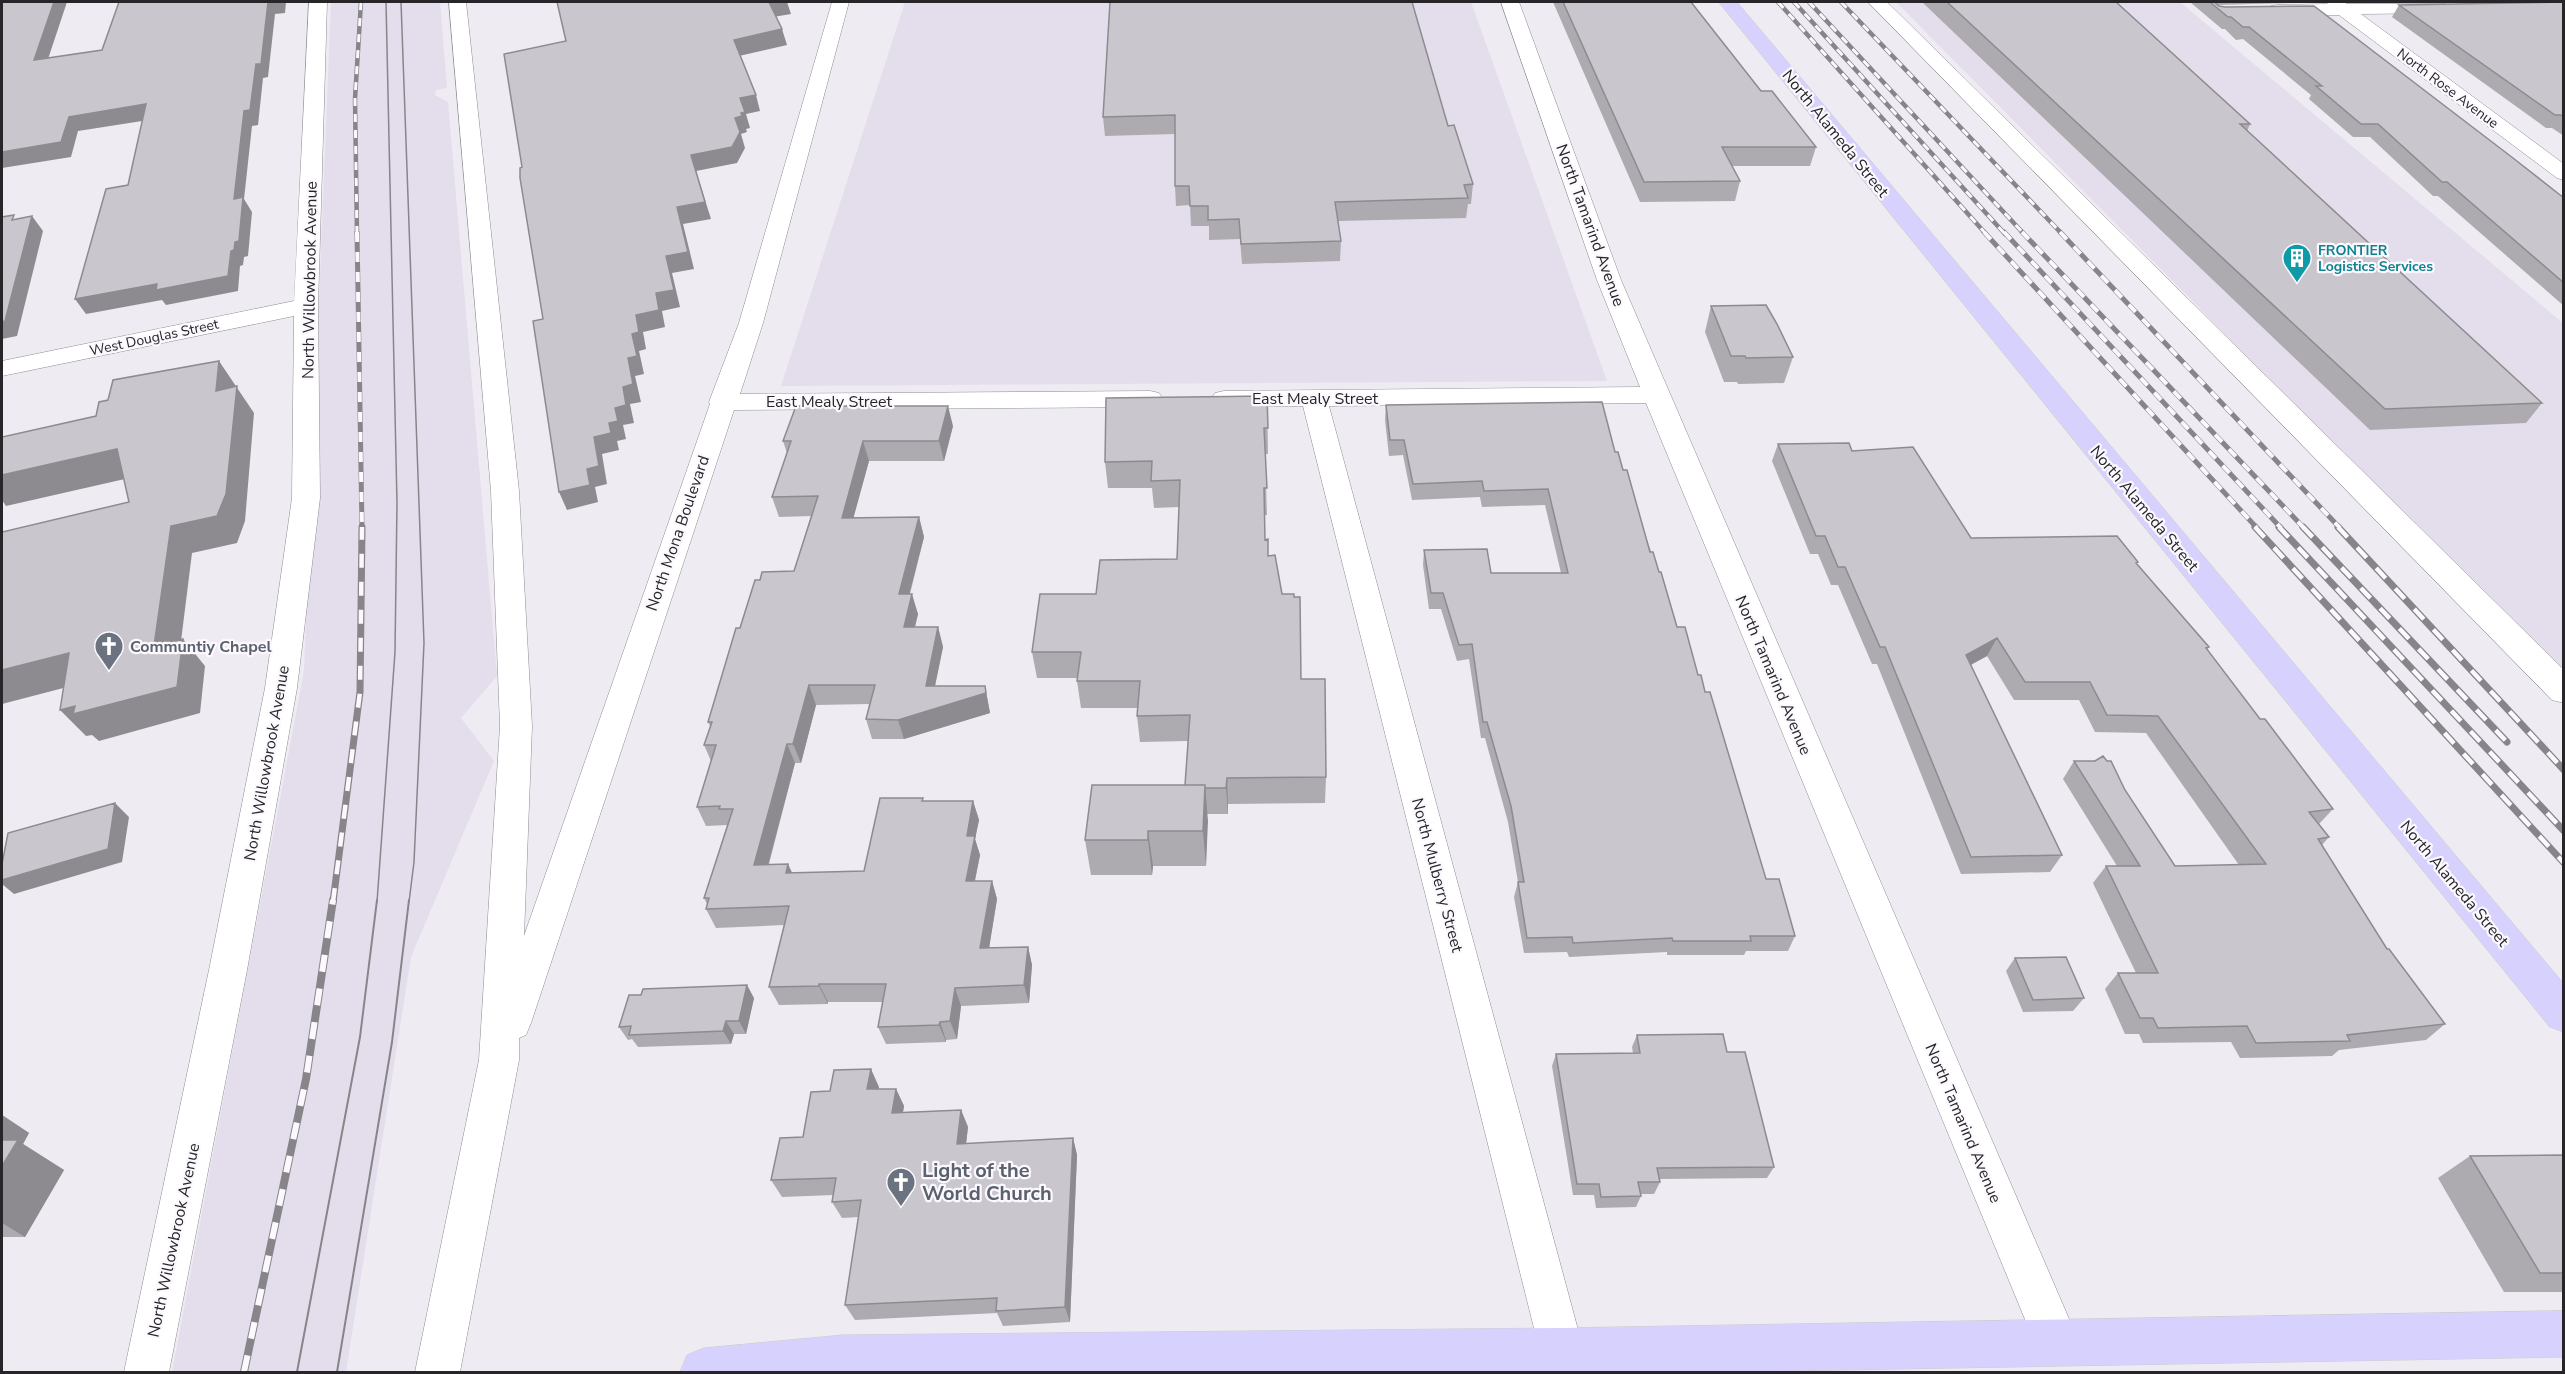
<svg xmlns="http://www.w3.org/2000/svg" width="2565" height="1374" font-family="'Nunito Sans',sans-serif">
<rect width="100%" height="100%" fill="#eeebf2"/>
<path fill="#e4deec" d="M 331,2 L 440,2 L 447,88 L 436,90 L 435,95 L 448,102 L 497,676 L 461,718 L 494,761 L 411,957 L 346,1372 L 172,1372 L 304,671 Z
M 905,2 L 1471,2 L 1607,381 L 781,386 Z
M 1896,2 L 2180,2 L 2563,323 L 2563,675 Z"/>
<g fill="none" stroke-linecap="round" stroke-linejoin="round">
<g stroke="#8e8b92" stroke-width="1">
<path id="minor" d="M 309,2 L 327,2 L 318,306 L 320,498 L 297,688 L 247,970 L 169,1372 L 124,1372 L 209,970 L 265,688 L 292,498 L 294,316 L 2,376 L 2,361 L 294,301 Z
M 449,2 L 466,2 L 519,491 L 532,726 L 524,936 L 710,404 L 709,402 L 739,323 L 832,2 L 849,2 L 763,323 L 740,394 L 1150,391 L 1159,393 L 1163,399 L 1159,405 L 1150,407 L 734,410 L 531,1023 L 526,1035 L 519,1038 L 519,1060 L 460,1372 L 415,1372 L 479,1060 L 500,726 L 491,491 Z
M 1501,2 L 1519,2 L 1621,280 L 2079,1342 L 2073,1358 L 2057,1364 L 2041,1358 L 1646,403 L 1329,406 L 1584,1352 L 1578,1368 C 1565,1373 1559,1373 1546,1368 L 1540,1352 L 1303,406 L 1224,407 L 1215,405 L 1211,399 L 1215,393 L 1224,391 L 1640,387 L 1597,280 Z
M 2329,2 L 2344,2 L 2347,4 L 2446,4 L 2449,8 L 2446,12 L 2440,13 L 2361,14 L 2564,164 L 2564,180 L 2557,178 L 2339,15 L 2277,15 L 2271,14 L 2268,10 L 2271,6 L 2277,5 L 2327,4 Z"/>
</g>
<g stroke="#8e8b92" stroke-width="1">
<path id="tertiary" d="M 1868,2 L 1887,2 L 2564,670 L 2564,703 L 2552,700 Z"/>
</g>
<g stroke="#cbcbcb" stroke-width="1">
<path id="primary" d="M 1719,2 L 1737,2 L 2564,984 L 2564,1032 L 2550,1027 Z
M 2564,1311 L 2564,1357 L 1729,1372 L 680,1372 L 687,1355 L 704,1348 L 843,1335 L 1562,1328 Z"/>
</g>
<use href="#minor" fill="#fff" fill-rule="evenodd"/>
<use href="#tertiary" fill="#fff" fill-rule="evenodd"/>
<use href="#primary" fill="#d7d2fd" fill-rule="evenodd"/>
<path stroke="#878589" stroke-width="1.5" d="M 401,2 L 424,643 L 414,862 L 409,902
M 377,902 L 395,652 L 397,503 L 386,2"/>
<path stroke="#878589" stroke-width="2" d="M 297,1372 L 360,1037 L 377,900
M 337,1372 L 392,1042 L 409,900"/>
<g stroke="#878589" stroke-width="4.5">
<path id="rail-far3" d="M 1778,2 L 1986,234
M 1794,2 L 2005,234
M 1809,2 L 2024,234
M 1841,2 L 2062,234
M 357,234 L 355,99 L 361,2"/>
</g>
<g stroke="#878589" stroke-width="5">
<path id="rail-far2" d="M 357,232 L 362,528
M 1984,232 L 2257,528
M 2004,232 L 2281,528
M 2022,232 L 2304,528
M 2060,232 L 2340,528"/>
</g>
<g stroke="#878589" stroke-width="7">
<path id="rail-far1" d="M 2255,527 L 2564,863
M 2279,527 L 2564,831
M 2303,527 L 2507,742
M 2338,527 L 2564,770
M 333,902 L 360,692 L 362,527"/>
</g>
<g stroke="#878589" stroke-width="8">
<path id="rail" d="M 244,1372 L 306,1079 L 333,900"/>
</g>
<use href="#rail-far3" stroke="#fbf8fe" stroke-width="3" stroke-dasharray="8" stroke-linecap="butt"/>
<use href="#rail-far2" stroke="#fbf8fe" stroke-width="4" stroke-dasharray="10" stroke-linecap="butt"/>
<use href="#rail-far1" stroke="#fbf8fe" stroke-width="4.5" stroke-dasharray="14" stroke-linecap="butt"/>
<use href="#rail" stroke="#fbf8fe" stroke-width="6" stroke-dasharray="17" stroke-linecap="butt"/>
</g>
<path fill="#adaab0" d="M 1110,2 L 1448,126 L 1473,184 L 1471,204 L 1468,204 L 1466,218 L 1338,221 L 1341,241 L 1340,261 L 1242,264 L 1240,239 L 1209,240 L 1209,226 L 1191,226 L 1190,205 L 1176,206 L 1175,186 L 1175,134 L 1105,136 L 1103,117 Z
M 1553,2 L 1691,2 L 1761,91 L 1816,147 L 1810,166 L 1732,166 L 1740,181 L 1735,201 L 1640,202 Z
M 1922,2 L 2116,2 L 2250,124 L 2247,131 L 2542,403 L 2526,423 L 2370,430 Z
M 2190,2 L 2290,2 L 2289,3 L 2218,5 L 2564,198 L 2564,306 L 2438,196 L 2433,196 L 2370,137 L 2353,137 L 2309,99 L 2311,95 L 2243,39 L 2236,40 L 2225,29 L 2222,29 Z
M 2564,2 L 2564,136 L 2552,128 L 2546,128 L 2392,17 L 2399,5 Z
M 1711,306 L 1793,357 L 1784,383 L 1738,384 L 1737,382 L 1724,382 L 1705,332 Z
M 1267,396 L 1268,454 L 1265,454 L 1267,515 L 1265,515 L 1265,540 L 1268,556 L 1282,594 L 1301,679 L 1326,777 L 1325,803 L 1228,804 L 1228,814 L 1207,814 L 1206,866 L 1153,866 L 1152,875 L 1091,875 L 1085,840 L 1185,785 L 1188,741 L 1140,742 L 1137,716 L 1138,708 L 1081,708 L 1077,681 L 1077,678 L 1037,678 L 1032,652 L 1096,594 L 1177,559 L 1179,507 L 1154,508 L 1152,488 L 1108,488 L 1105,462 Z
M 1386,405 L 1615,452 L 1623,470 L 1677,627 L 1705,692 L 1766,879 L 1795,936 L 1788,951 L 1746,951 L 1744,955 L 1667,955 L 1667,952 L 1569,957 L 1567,952 L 1524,953 L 1514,897 L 1518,882 L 1508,822 L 1485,738 L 1481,738 L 1469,659 L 1457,661 L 1441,609 L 1429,609 L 1423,565 L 1424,550 L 1491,573 L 1561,573 L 1545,505 L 1482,507 L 1480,497 L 1412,500 L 1403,455 L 1389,456 L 1385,420 Z
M 953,426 L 944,461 L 869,461 L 853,518 L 919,517 L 924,537 L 910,594 L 918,614 L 915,627 L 938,627 L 943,647 L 935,686 L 985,686 L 990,713 L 904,739 L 872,739 L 866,719 L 869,704 L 816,705 L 801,763 L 795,763 L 769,864 L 793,873 L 864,871 L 924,801 L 973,801 L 979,820 L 975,839 L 980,855 L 975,881 L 992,881 L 997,899 L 989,948 L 1028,947 L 1032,965 L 1029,1003 L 961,1006 L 957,1039 L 946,1040 L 946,1042 L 886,1044 L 878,1027 L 883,1002 L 828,1002 L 828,1004 L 779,1005 L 769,987 L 784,925 L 716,928 L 706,909 L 707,904 L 704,898 L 727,825 L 706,826 L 697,807 L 711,761 L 704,745 L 710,726 L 708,722 L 740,628 L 760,580 L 794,571 L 811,516 L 779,517 L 772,497 L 787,453 L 783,441 Z
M 1778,444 L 1852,451 L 1971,538 L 2137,564 L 2209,647 L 2207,650 L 2260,719 L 2333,809 L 2319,824 L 2329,837 L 2322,845 L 2387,949 L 2445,1024 L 2426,1040 L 2339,1050 L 2332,1056 L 2240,1058 L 2231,1042 L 2143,1043 L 2139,1034 L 2125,1034 L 2105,989 L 2118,973 L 2136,973 L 2093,883 L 2106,866 L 2117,866 L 2063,779 L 2074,761 L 2125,790 L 2175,866 L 2239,865 L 2146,733 L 2095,732 L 2079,700 L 2014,700 L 1987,656 L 1971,665 L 2062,855 L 2050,872 L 1961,874 L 1877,664 L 1872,664 L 1838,585 L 1831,585 L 1818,554 L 1810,554 L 1772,461 Z
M 2015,958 L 2084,998 L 2073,1011 L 2023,1012 L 2006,971 Z
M 754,998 L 746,1034 L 734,1034 L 731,1044 L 638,1047 L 632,1039 L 628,1040 L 619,1027 Z
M 1637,1035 L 1727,1052 L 1774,1167 L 1767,1178 L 1659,1179 L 1660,1182 L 1654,1194 L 1640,1194 L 1641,1196 L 1636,1207 L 1596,1208 L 1594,1195 L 1573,1195 L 1552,1066 L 1556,1054 L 1633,1053 L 1632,1047 Z
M 879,1087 L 879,1089 L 896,1089 L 904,1106 L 903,1112 L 961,1110 L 968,1127 L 966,1144 L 1073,1138 L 1077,1155 L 1070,1322 L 1003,1326 L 997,1313 L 855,1320 L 845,1305 L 859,1217 L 842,1218 L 832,1202 L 833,1195 L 782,1197 L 771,1180 L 803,1137 L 830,1091 Z
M 2,1115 L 29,1133 L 23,1144 L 64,1170 L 25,1237 L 2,1237 Z
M 2564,1155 L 2564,1292 L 2504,1292 L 2438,1178 L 2470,1156 Z"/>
<path fill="#8d8b90" d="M 54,2 L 71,2 L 67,2 L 43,74 L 34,60 Z
M 268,2 L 286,2 L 285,13 L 275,14 L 268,77 L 263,78 L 258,125 L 252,126 L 244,199 L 252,212 L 248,256 L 244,257 L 243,265 L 240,266 L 238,291 L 166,305 L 162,300 L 86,314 L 75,299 L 231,251 L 235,242 L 234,199 L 244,111 L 256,64 Z
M 769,2 L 787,2 L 791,14 L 773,17 Z
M 782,29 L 787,45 L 739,56 L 734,40 Z
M 756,95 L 760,111 L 746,114 L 750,128 L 746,129 L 747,132 L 741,134 L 745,148 L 737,163 L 696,171 L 711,219 L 683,224 L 694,269 L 672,273 L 680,307 L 662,311 L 665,327 L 643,332 L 646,349 L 639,351 L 644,374 L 635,376 L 641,402 L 630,404 L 634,423 L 623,425 L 626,439 L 617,441 L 619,450 L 602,454 L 607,484 L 595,487 L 598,502 L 567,510 L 559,492 L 587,469 L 594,437 L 609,423 L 615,408 L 623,387 L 632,334 L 636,315 L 656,293 L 666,256 L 691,155 L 735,118 L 740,98 Z
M 146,104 L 155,119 L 78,131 L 71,157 L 2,168 L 2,152 L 69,117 Z
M 32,216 L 43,231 L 17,336 L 2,339 L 2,322 Z
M 219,361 L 254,413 L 245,521 L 237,543 L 192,553 L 177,673 L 154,646 L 171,526 L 216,391 Z
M 948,406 L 953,426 L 944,461 L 939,441 Z
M 863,441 L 869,461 L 848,538 L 842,518 Z
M 117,449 L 138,476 L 6,506 L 2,500 L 2,475 Z
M 919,517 L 924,537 L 904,614 L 899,594 Z
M 912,594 L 918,614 L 910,647 L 904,627 Z
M 938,627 L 943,647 L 931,705 L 926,686 Z
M 1997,638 L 1987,656 L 1957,672 L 1966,655 Z
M 183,639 L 205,666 L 200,713 L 99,741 L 92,735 L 86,736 L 60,710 Z
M 69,653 L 94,680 L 2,704 L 2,670 Z
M 809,685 L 816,705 L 801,763 L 793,744 Z
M 985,686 L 990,713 L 904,739 L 898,720 Z
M 787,744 L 795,763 L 763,884 L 754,865 Z
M 1227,778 L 1228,804 L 1228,814 L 1226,788 Z
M 1205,785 L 1208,821 L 1206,866 L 1203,831 Z
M 973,801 L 979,820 L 975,839 L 980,855 L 971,899 L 966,881 L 967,836 Z
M 115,803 L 129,817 L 122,862 L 14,894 L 2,884 L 2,880 Z
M 1148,831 L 1153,866 L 1152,875 L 1148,840 Z
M 788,864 L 797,883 L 786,873 Z
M 992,881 L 997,899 L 986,967 L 980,948 Z
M 1028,947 L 1032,965 L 1029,1003 L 1024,985 Z
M 819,984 L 828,1002 L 828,1004 L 819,986 Z
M 747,985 L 754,998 L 746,1034 L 739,1021 Z
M 955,988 L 961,1006 L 957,1039 L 950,1021 Z
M 726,1021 L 734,1034 L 731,1044 L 723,1031 Z
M 940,1022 L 946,1040 L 946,1042 L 939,1025 Z
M 871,1069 L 879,1087 L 876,1107 L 867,1089 Z
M 896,1089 L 904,1106 L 900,1130 L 892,1113 Z
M 961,1110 L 968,1127 L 964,1161 L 957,1144 Z
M 2,1115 L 29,1133 L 23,1144 L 64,1170 L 25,1237 L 2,1223 Z
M 1073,1138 L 1077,1155 L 1070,1322 L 1065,1307 Z"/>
<path fill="#c9c6cd" stroke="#8d8b90" stroke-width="1.5" d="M 2,2 L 54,2 L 34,60 L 102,50 L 119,2 L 268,2 L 261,64 L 256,64 L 250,110 L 244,111 L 234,199 L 243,197 L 239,241 L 235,242 L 234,250 L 231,251 L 228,276 L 156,290 L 157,284 L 75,299 L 106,189 L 128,185 L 146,104 L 69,117 L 61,142 L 2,152 Z
M 557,2 L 772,2 L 769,2 L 782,29 L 734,40 L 756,95 L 740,98 L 745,112 L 741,113 L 742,116 L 735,118 L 740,132 L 732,147 L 691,155 L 705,202 L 677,207 L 688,252 L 666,256 L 674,290 L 656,293 L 659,310 L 636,315 L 639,332 L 632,334 L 637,356 L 628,358 L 633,384 L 623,387 L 626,405 L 615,408 L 618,421 L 609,423 L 611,433 L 594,437 L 599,466 L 587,469 L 590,485 L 559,492 L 533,321 L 543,319 L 520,178 L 520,168 L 522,167 L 504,54 L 566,41 Z
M 1110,2 L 1412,2 L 1448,126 L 1454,125 L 1473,184 L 1464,185 L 1468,198 L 1335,202 L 1341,241 L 1241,244 L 1239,219 L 1208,220 L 1208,206 L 1190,206 L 1189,186 L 1175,186 L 1175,115 L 1103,117 Z
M 1563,2 L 1691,2 L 1761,91 L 1772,91 L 1816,147 L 1722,147 L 1740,181 L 1644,182 Z
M 1947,2 L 2116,2 L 2250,124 L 2240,124 L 2542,403 L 2385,409 Z
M 2210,2 L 2214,2 L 2219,6 L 2225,7 L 2314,6 L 2513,158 L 2564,198 L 2564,283 L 2447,182 L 2442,182 L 2378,124 L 2361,124 L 2316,86 L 2322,86 L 2249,27 L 2243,27 L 2231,17 L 2228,17 Z
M 2564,2 L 2564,117 L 2561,115 L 2555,115 L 2399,5 Z
M 14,215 L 12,220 L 32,216 L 5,321 L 2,322 L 2,217 Z
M 1766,305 L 1777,324 L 1793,357 L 1746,358 L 1745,356 L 1731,356 L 1711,306 Z
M 219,361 L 216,391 L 237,386 L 226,494 L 217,516 L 171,526 L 154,646 L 183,639 L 177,687 L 73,714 L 75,706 L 60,710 L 69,653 L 2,670 L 2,532 L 129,502 L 117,449 L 2,475 L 2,437 L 96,416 L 99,402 L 108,400 L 113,380 Z
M 1267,396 L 1268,428 L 1264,428 L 1267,488 L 1264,488 L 1265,540 L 1268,539 L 1268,556 L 1275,555 L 1282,594 L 1294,594 L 1294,597 L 1300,597 L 1301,679 L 1325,679 L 1326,777 L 1227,778 L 1226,788 L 1205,788 L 1205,785 L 1185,785 L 1190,715 L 1137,716 L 1140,681 L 1077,681 L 1081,652 L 1032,652 L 1040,594 L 1096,594 L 1100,560 L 1177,559 L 1180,480 L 1151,481 L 1152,461 L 1105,462 L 1106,398 Z
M 1602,402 L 1615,452 L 1618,452 L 1623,470 L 1627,470 L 1650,552 L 1653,552 L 1659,572 L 1661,572 L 1677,627 L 1685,627 L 1698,675 L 1701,675 L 1705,692 L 1710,692 L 1766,879 L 1779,879 L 1795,936 L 1750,936 L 1751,941 L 1673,941 L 1672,938 L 1573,943 L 1572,937 L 1527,938 L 1518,882 L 1524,882 L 1511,806 L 1487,722 L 1483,722 L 1472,644 L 1459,645 L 1443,593 L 1431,593 L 1424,550 L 1487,549 L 1491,573 L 1568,573 L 1548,489 L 1484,491 L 1482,481 L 1413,484 L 1404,440 L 1390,440 L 1386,405 Z
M 796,406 L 948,406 L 939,441 L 863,441 L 842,518 L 919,517 L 899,594 L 912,594 L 904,627 L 938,627 L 926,686 L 985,686 L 986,693 L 898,720 L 866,719 L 875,685 L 809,685 L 793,744 L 787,744 L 754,865 L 788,864 L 786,873 L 864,871 L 880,798 L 923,798 L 922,801 L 973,801 L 967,836 L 975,836 L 966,881 L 992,881 L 980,948 L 1028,947 L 1024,985 L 955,988 L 950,1021 L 940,1022 L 939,1025 L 878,1027 L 886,984 L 819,984 L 819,986 L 769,987 L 789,906 L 706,909 L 709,898 L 704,898 L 733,809 L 719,809 L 720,806 L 697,807 L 716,745 L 704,745 L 712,722 L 708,722 L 736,628 L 740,628 L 755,580 L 760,580 L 762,572 L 794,571 L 818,496 L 772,497 L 791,441 L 783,441 Z
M 1849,443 L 1852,451 L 1913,447 L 1971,538 L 2117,536 L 2138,562 L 2136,563 L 2209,647 L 2206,648 L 2260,719 L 2265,719 L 2333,809 L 2309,812 L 2329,837 L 2318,839 L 2387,949 L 2389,949 L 2445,1024 L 2347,1035 L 2350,1041 L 2256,1043 L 2247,1026 L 2158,1028 L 2153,1018 L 2140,1018 L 2118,973 L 2158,973 L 2106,866 L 2140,866 L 2074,761 L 2095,761 L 2103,756 L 2107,761 L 2111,761 L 2125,790 L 2175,866 L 2266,864 L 2158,716 L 2107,715 L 2090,682 L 2025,682 L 1997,638 L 1966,655 L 2062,855 L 1971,857 L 1885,647 L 1880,647 L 1845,567 L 1838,567 L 1825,536 L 1816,536 L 1778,444 Z
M 1092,785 L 1205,785 L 1203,831 L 1148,831 L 1148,840 L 1085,840 Z
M 115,803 L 108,849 L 2,880 L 2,864 L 8,833 Z
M 2066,957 L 2084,998 L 2033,1000 L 2015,958 Z
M 747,985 L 739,1021 L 726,1021 L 723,1031 L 629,1035 L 631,1026 L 619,1027 L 629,995 L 641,995 L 643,989 Z
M 1723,1034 L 1727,1052 L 1745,1052 L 1774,1167 L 1657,1168 L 1660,1182 L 1638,1182 L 1641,1196 L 1601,1197 L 1599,1184 L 1577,1184 L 1556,1054 L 1640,1053 L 1637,1035 Z
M 871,1069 L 867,1089 L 896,1089 L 892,1113 L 961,1110 L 957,1144 L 1073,1138 L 1065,1307 L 996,1311 L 997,1298 L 845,1305 L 861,1200 L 832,1202 L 836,1178 L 771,1180 L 780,1138 L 803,1137 L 811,1092 L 830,1091 L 834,1070 Z
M 2,1140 L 18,1140 L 2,1166 Z
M 2564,1155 L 2564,1273 L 2540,1273 L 2470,1156 Z"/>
<defs>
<g id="building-pin" transform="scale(1.5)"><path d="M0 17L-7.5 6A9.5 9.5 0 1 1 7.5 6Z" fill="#0f9aa8" stroke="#fbf8fe"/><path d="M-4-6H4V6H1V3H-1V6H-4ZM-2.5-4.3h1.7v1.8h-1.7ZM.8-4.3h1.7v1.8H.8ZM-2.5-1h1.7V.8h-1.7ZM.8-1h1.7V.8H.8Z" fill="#fff"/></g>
<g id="church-pin" transform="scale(1.5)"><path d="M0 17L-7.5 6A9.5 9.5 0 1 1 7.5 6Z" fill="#6b7280" stroke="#fbf8fe"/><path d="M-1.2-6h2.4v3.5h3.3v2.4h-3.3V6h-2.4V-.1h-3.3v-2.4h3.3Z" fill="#fff"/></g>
</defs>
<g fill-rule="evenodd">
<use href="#building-pin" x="2297" y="258"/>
<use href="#church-pin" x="109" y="646"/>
<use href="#church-pin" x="901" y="1182"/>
</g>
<g text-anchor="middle" stroke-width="4.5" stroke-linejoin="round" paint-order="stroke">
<g font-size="14" fill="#272528" stroke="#fbf8fe">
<text transform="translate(2448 88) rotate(37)" y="5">North Rose Avenue</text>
<text transform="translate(154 337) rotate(-12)" y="5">West Douglas Street</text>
</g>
<g font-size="14" font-weight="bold" fill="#0d838f" stroke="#fbf8fe" text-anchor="start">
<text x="2318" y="255">FRONTIER<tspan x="2318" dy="16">Logistics Services</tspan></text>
</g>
<g font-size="16" fill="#272528" stroke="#fbf8fe">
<text transform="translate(1836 133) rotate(51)" y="6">North Alameda Street</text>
<text transform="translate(1591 225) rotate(70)" y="6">North Tamarind Avenue</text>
<text transform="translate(309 280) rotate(-89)" y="6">North Willowbrook Avenue</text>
<text x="1315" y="404">East Mealy Street</text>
<text x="829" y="407">East Mealy Street</text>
<text transform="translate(2145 508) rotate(50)" y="6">North Alameda Street</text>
<text transform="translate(677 533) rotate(-71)" y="6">North Mona Boulevard</text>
<text transform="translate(1774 675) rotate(67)" y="6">North Tamarind Avenue</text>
<text transform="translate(266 763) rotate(-80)" y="6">North Willowbrook Avenue</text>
<text transform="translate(1438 875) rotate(75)" y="6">North Mulberry Street</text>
<text transform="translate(2455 883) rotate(50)" y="6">North Alameda Street</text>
<text transform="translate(1964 1123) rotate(67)" y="6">North Tamarind Avenue</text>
<text transform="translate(173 1240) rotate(-78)" y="6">North Willowbrook Avenue</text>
</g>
<g font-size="16" font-weight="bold" fill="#5b616d" stroke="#fbf8fe" text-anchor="start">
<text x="130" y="652">Communtiy Chapel</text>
</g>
<g font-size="20" font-weight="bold" fill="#5b616d" stroke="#fbf8fe" text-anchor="start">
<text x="922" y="1177">Light of the<tspan x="922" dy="23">World Church</tspan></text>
</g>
</g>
<rect width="2565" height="1374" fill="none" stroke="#272528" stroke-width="6"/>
</svg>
